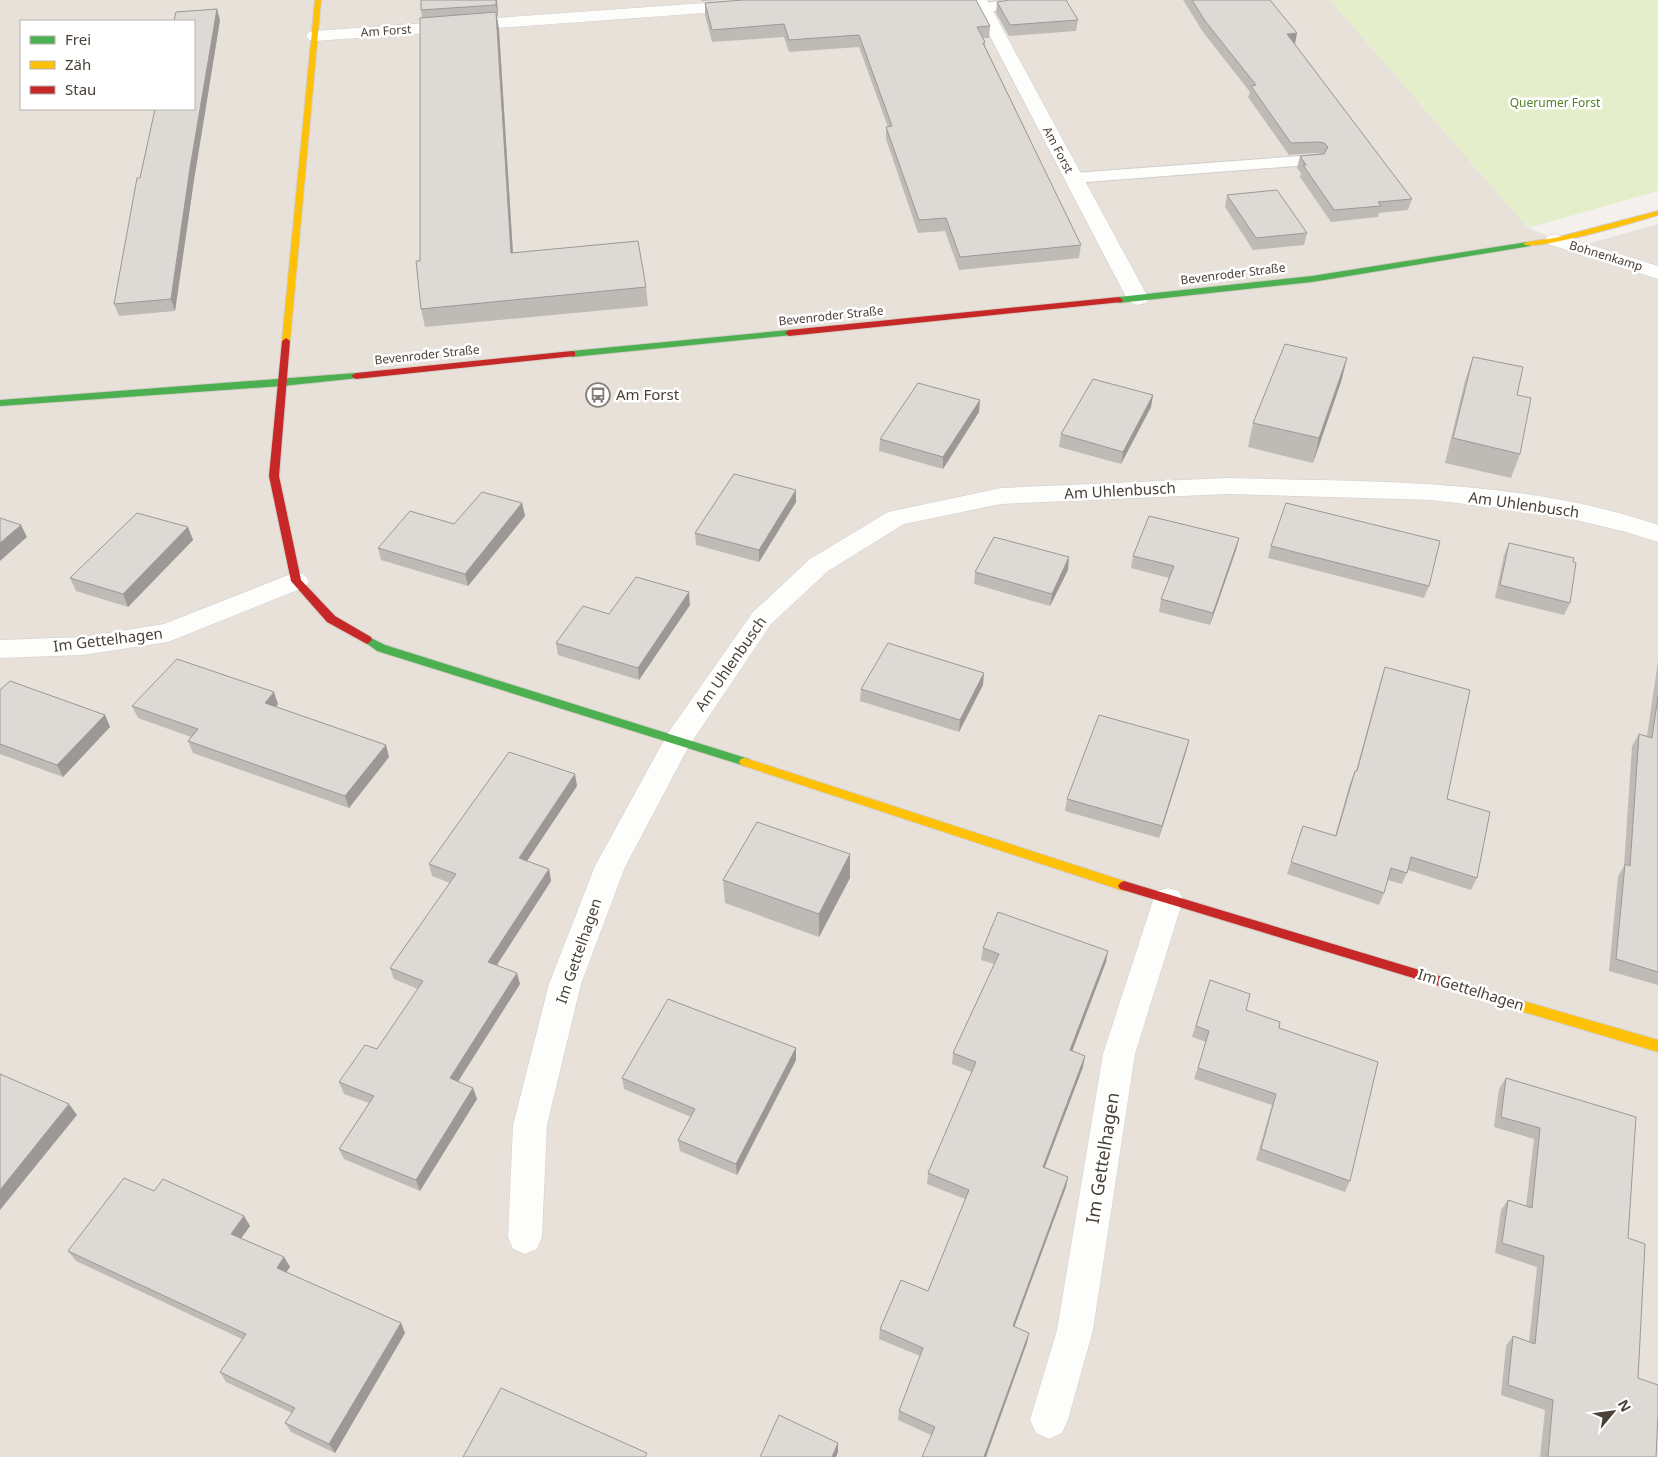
<svg xmlns="http://www.w3.org/2000/svg" width="1658" height="1457" font-family="'Noto Sans',sans-serif">
<rect width="100%" height="100%" fill="#f3f0ed"/>
<path fill="#e7e1da" fill-rule="evenodd" d="M 0,0 L 1330,0 L 1528,228 L 1576,247 L 1658,224 L 1658,1457 L 0,1457 ZM 21,21 L 194,21 L 194,109 L 21,109 Z"/>
<path fill="#e4eecb" d="M 1330,0 L 1658,0 L 1658,191 L 1528,228 Z"/>
<g fill="none" stroke-linecap="round" stroke-linejoin="round">
<g stroke="#d1ceca" stroke-width="2">
<path id="lane" d="M 1007,0 L 1064,0 L 1061,3 L 1056,5 L 982,12 L 977,10 L 974,7 L 977,4 Z
M 1315,155 L 1321,156 L 1324,160 L 1321,164 L 1074,183 L 1068,182 L 1065,178 L 1068,174 L 1074,173 Z"/>
</g>
<g stroke="#d1ceca" stroke-width="1">
<path id="street" d="M 746,0 L 824,0 L 822,4 L 816,5 L 315,41 L 309,40 L 306,36 L 309,32 L 315,31 Z
M 971,0 L 987,0 L 1149,299 L 1145,303 L 1138,305 L 1131,303 L 1127,299 Z
M 1555,234 L 1658,266 L 1658,279 L 1548,244 L 1545,240 L 1548,236 Z
M 1228,478 C 1371,482 1521,478 1658,525 L 1658,542 L 1626,532 L 1551,514 L 1431,500 L 1228,494 L 1001,504 L 904,524 L 828,571 L 771,624 L 689,746 L 625,867 L 581,984 L 547,1125 L 542,1237 L 537,1249 L 525,1254 L 513,1249 L 508,1237 L 513,1125 L 549,984 L 595,866 L 668,733 L 753,612 L 810,559 L 888,512 L 1001,488 Z
M 296,572 L 305,575 L 309,581 L 305,587 L 168,642 L 83,655 L 0,658 L 0,640 L 83,637 L 164,624 Z
M 1168,888 L 1179,891 L 1183,900 L 1135,1054 L 1093,1330 L 1068,1420 L 1062,1433 L 1049,1439 L 1036,1433 L 1030,1420 L 1057,1330 L 1103,1054 L 1153,900 L 1157,891 Z"/>
</g>
<g stroke="#d4cec5" stroke-width="2">
<path id="fast" d="M 1527,242 L 1531,244 L 1530,246 L 1312,282 L 1119,303 L 1115,300 L 1119,297 L 1312,276 Z
M 789,330 L 793,333 L 792,335 L 572,357 L 568,354 L 572,351 Z
M 356,373 L 361,376 L 359,378 L 282,386 L 0,406 L 0,400 Z
M 367,636 L 385,645 L 749,759 L 751,762 L 749,765 L 745,766 L 377,651 L 362,640 Z"/>
</g>
<g stroke="#d4cec5" stroke-width="2">
<path id="slow" d="M 315,0 L 321,0 L 290,341 L 286,344 L 282,341 Z
M 1658,211 L 1658,215 C 1639,221 1534,252 1523,244 L 1527,242 L 1555,238 Z
M 745,758 L 1124,881 L 1128,883 L 1130,886 L 1128,889 L 1124,891 L 741,765 L 739,762 L 741,759 Z
M 1499,994 L 1658,1040 L 1658,1052 L 1494,1003 L 1493,999 L 1494,995 Z"/>
</g>
<g stroke="#d4cec5" stroke-width="2">
<path id="jam" d="M 1119,297 L 1123,300 L 1122,302 L 789,336 L 785,333 L 789,330 Z
M 286,338 L 290,341 L 279,476 L 301,580 L 335,616 L 371,637 L 372,640 L 367,644 L 327,622 L 291,581 L 269,476 L 282,341 Z
M 572,351 L 575,352 L 575,356 L 356,379 L 351,376 L 356,373 Z
M 1124,881 L 1499,994 L 1504,995 L 1505,999 L 1504,1003 L 1499,1004 L 1120,889 L 1118,886 L 1120,883 Z"/>
</g>
<use href="#lane" fill="#fdfdfc" fill-rule="evenodd"/>
<use href="#street" fill="#fdfdfc" fill-rule="evenodd"/>
<use href="#fast" fill="#4caf50" fill-rule="evenodd"/>
<use href="#slow" fill="#ffc107" fill-rule="evenodd"/>
<use href="#jam" fill="#c62828" fill-rule="evenodd"/>
</g>
<path fill="#bebbb7" d="M 497,0 L 498,16 L 497,16 L 499,30 L 513,253 L 646,287 L 648,306 L 425,327 L 421,309 L 420,261 L 422,18 L 421,10 Z
M 701,0 L 720,0 L 702,1 Z
M 1183,0 L 1270,0 L 1295,44 L 1412,199 L 1408,210 L 1379,213 L 1378,217 L 1331,222 L 1300,177 L 1301,173 L 1297,168 L 1300,156 L 1322,154 L 1315,153 L 1289,155 L 1248,97 L 1250,92 L 1203,32 Z
M 997,2 L 1078,20 L 1076,31 L 1009,36 L 996,13 Z
M 705,3 L 990,26 L 989,38 L 983,38 L 985,42 L 985,46 L 1081,245 L 1079,258 L 959,270 L 945,231 L 918,233 L 886,139 L 886,127 L 888,127 L 859,47 L 789,52 L 784,37 L 712,42 L 705,15 Z
M 220,20 L 194,180 L 175,311 L 119,316 L 114,304 L 140,178 Z
M 1227,195 L 1307,233 L 1304,245 L 1253,250 L 1225,207 Z
M 1473,357 L 1517,395 L 1520,454 L 1511,478 L 1445,463 L 1465,381 Z
M 1347,358 L 1341,382 L 1313,463 L 1248,447 L 1253,423 Z
M 1153,395 L 1151,407 L 1121,464 L 1059,447 L 1061,434 Z
M 979,412 L 943,469 L 879,451 L 880,439 Z
M 796,502 L 759,562 L 696,545 L 695,533 Z
M 522,503 L 525,516 L 468,586 L 381,560 L 378,548 Z
M 188,527 L 193,540 L 128,607 L 76,591 L 70,578 Z
M 1239,538 L 1236,550 L 1210,625 L 1159,612 L 1161,599 L 1169,578 L 1131,568 L 1133,556 Z
M 1509,543 L 1570,603 L 1564,615 L 1495,598 L 1504,555 Z
M 1271,546 L 1429,586 L 1424,598 L 1268,558 Z
M 1068,570 L 1050,606 L 974,584 L 975,572 Z
M 690,605 L 639,680 L 558,655 L 556,643 L 609,614 Z
M 1658,661 L 1658,985 L 1609,971 L 1618,876 L 1624,866 L 1632,746 L 1639,734 L 1647,736 Z
M 1385,667 L 1447,799 L 1477,878 L 1471,890 L 1408,870 L 1402,884 L 1387,880 L 1384,893 L 1379,905 L 1287,874 L 1303,826 L 1335,836 L 1350,783 L 1355,771 L 1356,771 L 1381,679 Z
M 983,685 L 959,732 L 860,701 L 861,689 Z
M 0,690 L 105,715 L 110,727 L 63,777 L 0,754 Z
M 278,704 L 276,707 L 386,745 L 389,757 L 349,808 L 193,753 L 188,741 L 191,737 L 138,718 L 132,706 Z
M 1189,740 L 1186,752 L 1159,838 L 1065,811 L 1067,799 Z
M 577,786 L 527,861 L 549,869 L 551,881 L 497,965 L 520,984 L 458,1082 L 473,1088 L 477,1099 L 420,1191 L 344,1159 L 339,1149 L 369,1103 L 344,1094 L 339,1082 L 377,1049 L 418,989 L 394,979 L 390,968 L 450,883 L 432,876 L 429,864 Z
M 850,854 L 850,878 L 819,937 L 725,903 L 723,880 Z
M 983,948 L 1106,962 L 1072,1051 L 1083,1067 L 1045,1167 L 1068,1177 L 1066,1187 L 1014,1327 L 1027,1343 L 931,1435 L 898,1420 L 899,1411 L 920,1356 L 879,1339 L 880,1329 L 928,1291 L 965,1199 L 927,1184 L 928,1173 L 972,1072 L 952,1064 L 953,1053 L 994,964 L 981,960 Z
M 1210,980 L 1246,1010 L 1279,1028 L 1350,1181 L 1345,1192 L 1256,1160 L 1272,1105 L 1194,1079 L 1206,1042 L 1192,1037 Z
M 796,1048 L 796,1060 L 737,1175 L 680,1151 L 678,1140 L 691,1117 L 624,1089 L 622,1078 Z
M 1506,1078 L 1628,1238 L 1638,1378 L 1656,1457 L 1540,1457 L 1545,1410 L 1501,1395 L 1506,1346 L 1513,1336 L 1529,1342 L 1537,1267 L 1495,1253 L 1501,1210 L 1508,1200 L 1526,1206 L 1534,1139 L 1494,1127 L 1499,1089 Z
M 154,1191 L 244,1216 L 250,1226 L 241,1238 L 284,1257 L 290,1267 L 286,1272 L 401,1323 L 405,1333 L 335,1453 L 291,1432 L 285,1423 L 292,1413 L 226,1382 L 220,1372 L 242,1339 L 76,1261 L 68,1251 Z"/>
<path fill="#9b9895" d="M 496,0 L 497,0 L 498,16 L 496,5 Z
M 217,9 L 220,20 L 194,180 L 175,311 L 171,299 L 190,168 Z
M 496,12 L 499,30 L 514,271 L 511,253 Z
M 1297,33 L 1295,44 L 1287,34 Z
M 1347,358 L 1341,382 L 1313,463 L 1319,438 Z
M 1153,395 L 1151,407 L 1121,464 L 1123,452 Z
M 980,400 L 979,412 L 943,469 L 943,457 Z
M 796,490 L 796,502 L 759,562 L 759,550 Z
M 522,503 L 525,516 L 468,586 L 465,574 Z
M 21,525 L 27,537 L 0,561 L 0,543 Z
M 188,527 L 193,540 L 128,607 L 123,594 Z
M 1239,538 L 1236,550 L 1210,625 L 1213,613 Z
M 1069,557 L 1068,570 L 1050,606 L 1052,594 Z
M 689,592 L 690,605 L 639,680 L 638,668 Z
M 984,673 L 983,685 L 959,732 L 960,720 Z
M 274,692 L 278,704 L 269,715 L 265,703 Z
M 105,715 L 110,727 L 63,777 L 57,765 Z
M 1189,740 L 1186,752 L 1159,838 L 1162,826 Z
M 386,745 L 389,757 L 349,808 L 345,796 Z
M 575,774 L 577,786 L 521,870 L 519,858 Z
M 850,854 L 850,878 L 819,937 L 819,914 Z
M 549,869 L 551,881 L 491,974 L 488,962 Z
M 1108,951 L 1106,962 L 1068,1062 L 1070,1050 Z
M 517,973 L 520,984 L 453,1089 L 450,1078 Z
M 796,1048 L 796,1060 L 737,1175 L 736,1164 Z
M 1085,1056 L 1083,1067 L 1041,1177 L 1043,1167 Z
M 473,1088 L 477,1099 L 420,1191 L 416,1180 Z
M 69,1104 L 77,1115 L 0,1210 L 0,1190 Z
M 1068,1177 L 1066,1187 L 1011,1336 L 1013,1326 Z
M 244,1216 L 250,1226 L 237,1244 L 231,1234 Z
M 284,1257 L 290,1267 L 282,1278 L 277,1268 Z
M 401,1323 L 405,1333 L 335,1453 L 329,1444 Z
M 1029,1333 L 1027,1343 L 986,1457 L 984,1457 Z
M 838,1443 L 838,1452 L 836,1457 L 832,1457 Z"/>
<path fill="#ddd9d5" stroke="#9b9895" d="M 421,0 L 496,0 L 496,5 L 421,10 Z
M 743,0 L 976,0 L 990,26 L 977,27 L 985,42 L 983,43 L 1081,245 L 960,257 L 946,218 L 919,220 L 886,127 L 892,126 L 859,35 L 789,40 L 784,24 L 712,30 L 705,3 Z
M 1010,0 L 1066,0 L 1078,20 L 1010,25 L 997,2 Z
M 1192,0 L 1270,0 L 1297,33 L 1287,34 L 1412,199 L 1378,202 L 1381,206 L 1334,210 L 1303,165 L 1306,165 L 1300,156 L 1324,154 L 1328,147 L 1324,143 L 1318,142 L 1291,143 L 1251,86 L 1256,85 L 1205,21 Z
M 217,9 L 190,168 L 171,299 L 114,304 L 137,178 L 140,178 L 155,109 L 194,109 L 194,21 L 174,21 L 176,12 Z
M 496,12 L 511,253 L 638,241 L 646,287 L 421,309 L 416,261 L 420,261 L 420,18 Z
M 1277,190 L 1307,233 L 1256,238 L 1227,195 Z
M 1285,344 L 1347,358 L 1319,438 L 1253,423 Z
M 1473,357 L 1523,367 L 1517,395 L 1531,398 L 1520,454 L 1453,438 Z
M 1093,379 L 1153,395 L 1123,452 L 1061,434 Z
M 918,383 L 980,400 L 943,457 L 880,439 Z
M 734,474 L 796,490 L 759,550 L 695,533 Z
M 482,492 L 522,503 L 465,574 L 378,548 L 410,511 L 454,524 Z
M 1286,503 L 1440,541 L 1429,586 L 1271,546 Z
M 137,513 L 188,527 L 123,594 L 70,578 Z
M 1149,516 L 1239,538 L 1213,613 L 1161,599 L 1174,566 L 1133,556 Z
M 0,518 L 21,525 L 0,543 Z
M 994,537 L 1069,557 L 1052,594 L 975,572 Z
M 1509,543 L 1574,558 L 1573,562 L 1576,563 L 1570,603 L 1500,585 Z
M 636,577 L 689,592 L 638,668 L 556,643 L 583,606 L 609,614 Z
M 888,643 L 984,673 L 960,720 L 861,689 Z
M 177,659 L 274,692 L 265,703 L 386,745 L 345,796 L 188,741 L 198,729 L 132,706 Z
M 1385,667 L 1470,690 L 1447,799 L 1490,812 L 1477,878 L 1411,857 L 1407,873 L 1391,868 L 1384,893 L 1291,862 L 1303,826 L 1336,836 L 1355,771 L 1357,771 Z
M 10,681 L 105,715 L 57,765 L 0,744 L 0,690 Z
M 1658,696 L 1658,972 L 1616,959 L 1625,864 L 1630,866 L 1639,734 L 1652,738 Z
M 1099,715 L 1189,740 L 1162,826 L 1067,799 Z
M 509,752 L 575,774 L 519,858 L 549,869 L 488,962 L 517,973 L 450,1078 L 473,1088 L 416,1180 L 339,1149 L 374,1096 L 339,1082 L 365,1045 L 377,1049 L 423,981 L 390,968 L 456,874 L 429,864 Z
M 757,822 L 850,854 L 819,914 L 723,880 Z
M 998,912 L 1108,951 L 1070,1050 L 1085,1056 L 1043,1167 L 1068,1177 L 1013,1326 L 1029,1333 L 984,1457 L 922,1457 L 935,1427 L 899,1411 L 923,1348 L 880,1329 L 901,1280 L 928,1291 L 969,1190 L 928,1173 L 976,1062 L 953,1053 L 999,954 L 983,948 Z
M 1210,980 L 1250,994 L 1246,1010 L 1280,1022 L 1279,1028 L 1378,1062 L 1350,1181 L 1261,1149 L 1276,1094 L 1198,1068 L 1209,1031 L 1196,1026 Z
M 668,999 L 796,1048 L 736,1164 L 678,1140 L 695,1109 L 622,1078 Z
M 0,1074 L 69,1104 L 0,1190 Z
M 1506,1078 L 1636,1117 L 1628,1238 L 1645,1244 L 1638,1378 L 1658,1385 L 1658,1414 L 1656,1457 L 1548,1457 L 1553,1400 L 1508,1385 L 1513,1336 L 1535,1344 L 1544,1256 L 1502,1243 L 1508,1200 L 1532,1208 L 1540,1128 L 1501,1117 Z
M 124,1178 L 154,1191 L 163,1179 L 244,1216 L 231,1234 L 284,1257 L 277,1268 L 401,1323 L 329,1444 L 285,1423 L 295,1408 L 220,1372 L 246,1334 L 68,1251 Z
M 501,1388 L 647,1453 L 645,1457 L 463,1457 Z
M 779,1415 L 838,1443 L 832,1457 L 760,1457 Z"/>
<defs>
<g id="bus-ring" transform="scale(1.25)"><circle r="9.5" fill="#fff" stroke="#857e77" stroke-width="1.5"/><path d="M-5-6H5V4H4V6H2V4H-2V6H-4V4H-5ZM-3.5-4V0h7V-4ZM-3.5 1.2v1.5H-2V1.2ZM2 1.2v1.5H3.5V1.2Z" fill="#857e77"/></g>
</defs>
<g fill-rule="evenodd">
<use href="#bus-ring" x="598" y="395"/>
</g>
<g text-anchor="middle" stroke-width="5" stroke-linejoin="round" paint-order="stroke">
<g font-size="12" fill="#4a4137" stroke="#fff">
<text transform="translate(386 31) rotate(-4)" y="4">Am Forst</text>
<text transform="translate(1058 150) rotate(62)" y="4">Am Forst</text>
<text transform="translate(1606 256) rotate(17)" y="4">Bohnenkamp</text>
<text transform="translate(1233 274) rotate(-7)" y="4">Bevenroder Straße</text>
<text transform="translate(831 316) rotate(-6)" y="4">Bevenroder Straße</text>
<text transform="translate(427 355) rotate(-6)" y="4">Bevenroder Straße</text>
</g>
<g font-size="12" fill="#508125" stroke="#fff">
<text x="1555" y="107">Querumer Forst</text>
</g>
<g font-size="15" fill="#4a4137" stroke="#fff" text-anchor="start">
<text x="616" y="400">Am Forst</text>
</g>
<g font-size="15" fill="#4a4137" stroke="#fff">
<text transform="translate(1120 491) rotate(-3)" y="5">Am Uhlenbusch</text>
<text transform="translate(1524 505) rotate(8)" y="5">Am Uhlenbusch</text>
<text transform="translate(108 640) rotate(-7)" y="5">Im Gettelhagen</text>
<text transform="translate(731 664) rotate(-55)" y="5">Am Uhlenbusch</text>
<text transform="translate(579 951) rotate(-71)" y="5">Im Gettelhagen</text>
<text transform="translate(1471 990) rotate(17)" y="5">Im Gettelhagen</text>
</g>
<g font-size="18" fill="#4a4137" stroke="#fff">
<text transform="translate(1103 1158) rotate(-81)" y="6">Im Gettelhagen</text>
</g>
</g>
<rect x="20" y="20" width="175" height="90" fill="#ffffff" stroke="#b7b3af"/>
<rect x="30" y="36" width="25" height="8" fill="#4caf50" stroke="#b7b3af"/>
<text x="65" y="45" font-size="15" fill="#4a4137">Frei</text>
<rect x="30" y="61" width="25" height="8" fill="#ffc107" stroke="#b7b3af"/>
<text x="65" y="70" font-size="15" fill="#4a4137">Zäh</text>
<rect x="30" y="86" width="25" height="8" fill="#c62828" stroke="#b7b3af"/>
<text x="65" y="95" font-size="15" fill="#4a4137">Stau</text>
<g transform="translate(1613 1412) rotate(61)" stroke="#ffffff" stroke-width="4" paint-order="stroke">
<path d="M0-4L9 19L0 12L-9 19Z" fill="#4a4137"/>
<text y="-8" font-size="14" font-weight="bold" text-anchor="middle" fill="#4a4137">N</text>
</g>
</svg>
